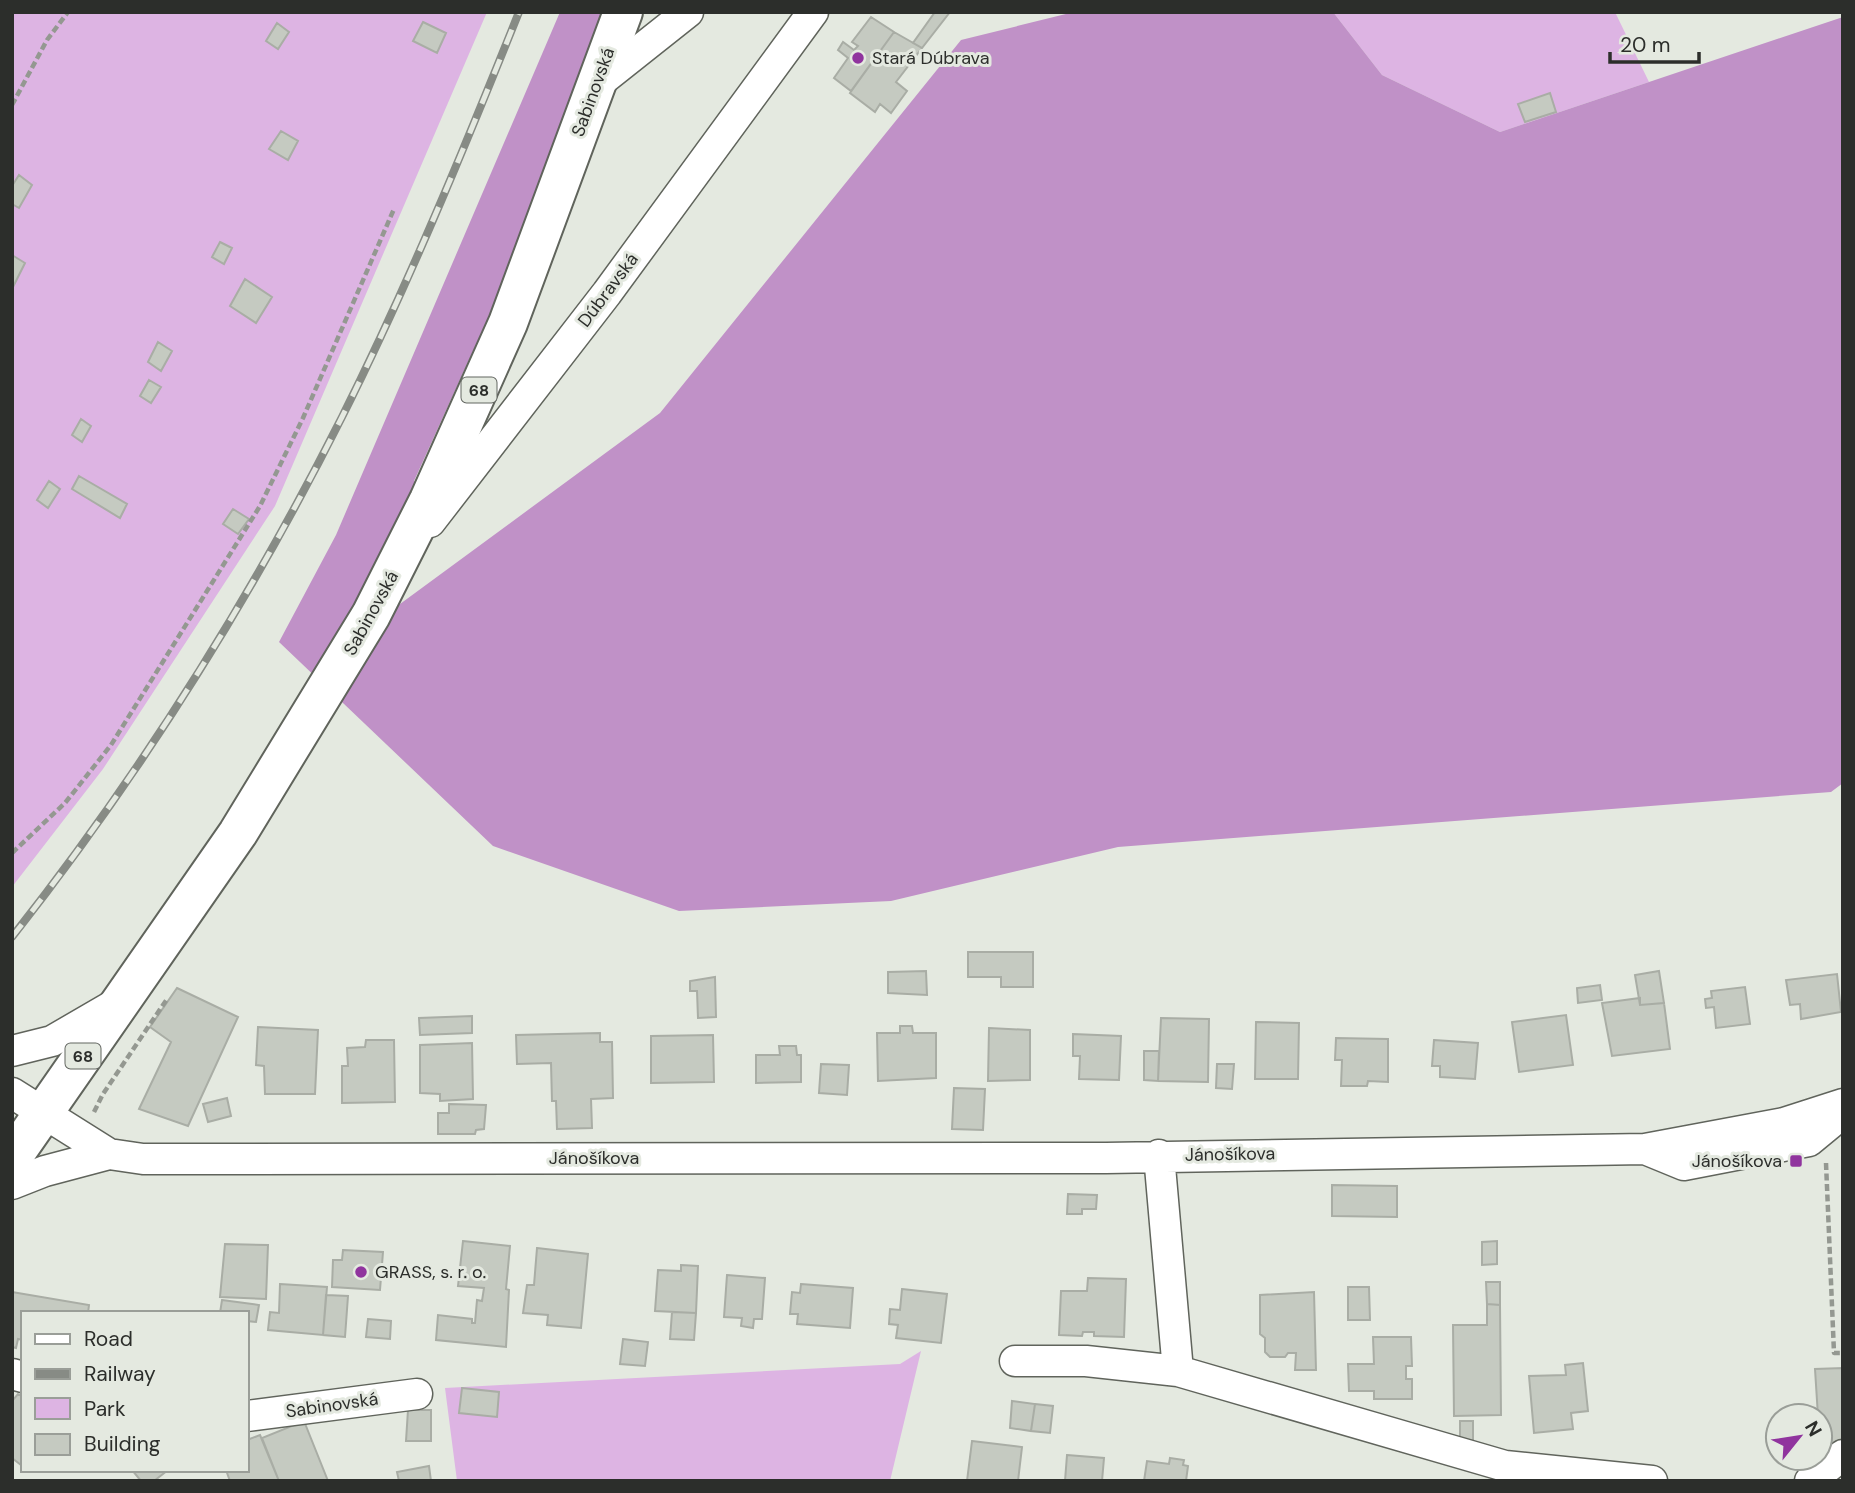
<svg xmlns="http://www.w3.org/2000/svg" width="1855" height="1493" font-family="'DM Sans',sans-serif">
<rect width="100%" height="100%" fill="#e4e9e0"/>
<path fill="#ddb4e3" d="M 12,12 L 487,12 L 275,506 L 103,769 L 12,887 Z
M 1333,12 L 1615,12 L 1649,82 L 1500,132 L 1382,75 Z
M 921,1351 L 890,1481 L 457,1481 L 445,1388 L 900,1364 Z"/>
<path fill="#c091c7" d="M 560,12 L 604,12 L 498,296 L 414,481 L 429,487 L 351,640 L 660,413 L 961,40 L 1074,12 L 1333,12 L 1382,75 L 1500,132 L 1843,17 L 1843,783 L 1831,792 L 1118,847 L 891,901 L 679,911 L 493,846 L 279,642 L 336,535 Z"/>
<path fill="#c5cac1" stroke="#a9ada5" stroke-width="2" d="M 935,12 L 950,12 L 922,48 L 913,43 Z
M 871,17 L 894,32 L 851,91 L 834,78 L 848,58 L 838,50 L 843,42 L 854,50 L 858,46 L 852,42 Z
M 423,22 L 446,33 L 437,53 L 413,41 Z
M 277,23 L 289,32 L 278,49 L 266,41 Z
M 894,32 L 922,48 L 896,82 L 907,91 L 891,113 L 880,104 L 875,112 L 850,93 Z
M 1550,93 L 1556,112 L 1525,122 L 1518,104 Z
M 281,131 L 298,141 L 288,160 L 269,149 Z
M 19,175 L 32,185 L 19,208 L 12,204 L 12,186 Z
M 220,242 L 232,248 L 224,264 L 212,257 Z
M 12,255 L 25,263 L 12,289 Z
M 245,279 L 272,297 L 256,323 L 230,306 Z
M 158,342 L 172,351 L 161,371 L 148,362 Z
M 149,380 L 161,387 L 151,403 L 140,396 Z
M 81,419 L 91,426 L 82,442 L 72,435 Z
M 79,476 L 127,504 L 120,518 L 72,489 Z
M 49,481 L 60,489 L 48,508 L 37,500 Z
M 233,509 L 249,519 L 238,534 L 223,524 Z
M 968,952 L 1033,952 L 1033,987 L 1001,987 L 1001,977 L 968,977 Z
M 926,971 L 927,995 L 888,993 L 888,972 Z
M 1659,971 L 1664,1003 L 1640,1005 L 1635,975 Z
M 1837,974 L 1841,1012 L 1801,1019 L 1800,1004 L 1790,1005 L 1786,980 Z
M 715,977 L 716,1017 L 698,1018 L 697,991 L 690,991 L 690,981 Z
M 1600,985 L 1602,1000 L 1578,1003 L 1577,988 Z
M 1745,987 L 1750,1024 L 1716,1028 L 1714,1007 L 1706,1008 L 1705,999 L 1712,998 L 1711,991 Z
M 177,988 L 238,1017 L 188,1126 L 139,1109 L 171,1042 L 150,1027 Z
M 1640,998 L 1640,1005 L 1664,1003 L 1670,1049 L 1612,1056 L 1602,1003 Z
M 1566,1015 L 1573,1065 L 1519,1072 L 1512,1022 Z
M 472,1016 L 472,1033 L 420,1035 L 419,1018 Z
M 1161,1018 L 1209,1019 L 1208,1082 L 1158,1081 Z
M 1256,1022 L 1299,1023 L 1298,1079 L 1255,1079 Z
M 900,1026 L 912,1026 L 913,1033 L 936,1033 L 936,1078 L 878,1081 L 877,1033 L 900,1033 Z
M 258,1027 L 318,1030 L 315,1094 L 265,1094 L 264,1066 L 256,1065 Z
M 989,1028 L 1030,1030 L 1030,1080 L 988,1081 Z
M 600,1033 L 600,1042 L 612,1042 L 613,1098 L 591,1099 L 592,1128 L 557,1129 L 556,1101 L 552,1101 L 551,1063 L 517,1064 L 516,1035 Z
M 1073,1034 L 1121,1036 L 1119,1080 L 1079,1079 L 1080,1056 L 1073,1056 Z
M 713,1035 L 714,1082 L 651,1083 L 651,1036 Z
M 1336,1038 L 1388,1039 L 1388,1082 L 1368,1081 L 1367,1086 L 1341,1086 L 1342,1060 L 1335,1060 Z
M 366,1040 L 394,1040 L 395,1102 L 342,1103 L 342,1066 L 348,1066 L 347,1048 L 365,1047 Z
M 1434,1040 L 1478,1043 L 1475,1079 L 1440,1077 L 1440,1066 L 1432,1066 Z
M 472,1043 L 473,1099 L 440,1101 L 440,1094 L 420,1093 L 420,1045 Z
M 779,1046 L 796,1046 L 797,1055 L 801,1055 L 801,1082 L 756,1083 L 756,1055 L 780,1055 Z
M 1144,1051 L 1159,1051 L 1158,1081 L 1144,1080 Z
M 821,1064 L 849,1065 L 847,1095 L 819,1093 Z
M 1217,1064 L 1234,1064 L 1232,1089 L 1216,1088 Z
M 954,1088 L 985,1089 L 983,1130 L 952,1129 Z
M 227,1098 L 231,1116 L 208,1122 L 203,1104 Z
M 449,1104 L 486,1105 L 484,1129 L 476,1130 L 475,1134 L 438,1134 L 438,1113 L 449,1113 Z
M 1332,1185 L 1397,1186 L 1397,1217 L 1332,1216 Z
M 1068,1194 L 1097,1195 L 1096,1209 L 1082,1209 L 1082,1214 L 1067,1214 Z
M 463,1241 L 510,1246 L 506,1289 L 509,1290 L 506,1347 L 436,1340 L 438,1315 L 472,1319 L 472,1323 L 475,1323 L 477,1300 L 482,1301 L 484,1288 L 458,1286 Z
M 1497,1241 L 1497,1264 L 1482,1265 L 1482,1242 Z
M 225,1244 L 268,1245 L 266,1299 L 220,1297 Z
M 537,1248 L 588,1254 L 581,1328 L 547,1325 L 548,1315 L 523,1313 L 527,1285 L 534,1285 Z
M 343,1250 L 383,1252 L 380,1290 L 332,1287 L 333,1260 L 342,1260 Z
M 681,1265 L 698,1266 L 696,1313 L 655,1311 L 658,1270 L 681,1271 Z
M 727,1275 L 765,1278 L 762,1319 L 754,1319 L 753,1328 L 741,1326 L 742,1318 L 724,1317 Z
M 1088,1278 L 1126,1279 L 1124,1337 L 1094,1336 L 1094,1332 L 1083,1332 L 1082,1336 L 1059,1335 L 1061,1291 L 1087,1291 Z
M 1486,1282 L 1500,1282 L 1500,1305 L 1487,1304 Z
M 280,1284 L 327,1287 L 323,1335 L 268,1330 L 270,1312 L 279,1313 Z
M 801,1284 L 853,1288 L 850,1328 L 797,1324 L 798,1314 L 790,1314 L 792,1292 L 800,1293 Z
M 1348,1287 L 1369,1287 L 1370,1320 L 1348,1320 Z
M 902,1289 L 947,1294 L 941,1343 L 896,1338 L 898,1325 L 889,1324 L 890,1309 L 900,1310 Z
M 12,1292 L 89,1305 L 88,1313 L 23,1313 L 23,1340 L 18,1339 L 16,1348 L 12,1347 Z
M 1314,1292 L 1316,1370 L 1295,1370 L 1296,1353 L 1288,1353 L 1285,1357 L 1270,1357 L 1265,1352 L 1265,1338 L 1260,1334 L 1260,1295 Z
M 326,1295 L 348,1296 L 345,1337 L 323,1335 Z
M 222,1300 L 259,1305 L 256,1322 L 247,1321 L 247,1313 L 220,1313 Z
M 1487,1304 L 1500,1305 L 1501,1415 L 1454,1416 L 1453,1325 L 1487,1325 Z
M 672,1312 L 696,1313 L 694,1340 L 670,1339 Z
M 368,1319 L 391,1321 L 390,1339 L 366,1337 Z
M 1373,1337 L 1411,1337 L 1412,1366 L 1406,1366 L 1406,1379 L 1412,1379 L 1412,1399 L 1374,1399 L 1374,1391 L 1349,1391 L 1348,1364 L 1374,1364 Z
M 623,1339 L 648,1342 L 645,1366 L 620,1364 Z
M 1583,1363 L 1588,1411 L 1571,1413 L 1573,1429 L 1534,1433 L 1529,1376 L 1566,1375 L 1565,1365 Z
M 1843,1368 L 1843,1447 L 1820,1448 L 1815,1369 Z
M 462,1388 L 499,1392 L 497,1417 L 459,1413 Z
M 18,1394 L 23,1397 L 21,1465 L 12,1458 L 12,1401 Z
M 1012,1401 L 1035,1404 L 1031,1431 L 1010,1428 Z
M 1035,1404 L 1053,1406 L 1050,1433 L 1031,1431 Z
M 408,1410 L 431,1410 L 431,1441 L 406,1441 Z
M 304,1421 L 328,1481 L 279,1481 L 262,1438 Z
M 1460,1421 L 1473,1421 L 1473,1442 L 1460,1440 Z
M 260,1435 L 279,1481 L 230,1481 L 226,1470 L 247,1470 L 247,1440 Z
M 972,1441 L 1022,1447 L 1018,1481 L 967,1481 Z
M 1067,1455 L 1104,1458 L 1102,1481 L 1065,1481 Z
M 1170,1458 L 1184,1460 L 1183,1465 L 1188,1466 L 1186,1481 L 1144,1481 L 1147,1461 L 1169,1464 Z
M 429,1466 L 431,1481 L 399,1481 L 397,1472 Z
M 132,1470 L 168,1470 L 154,1481 L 141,1481 Z"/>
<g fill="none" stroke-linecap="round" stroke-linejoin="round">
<g stroke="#60645c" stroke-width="33">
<path id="minor" d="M 596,85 L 688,12
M 430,522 L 607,293 L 813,12
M 12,1051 L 52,1041 L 114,1005
M 12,1093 L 109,1154 L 143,1159 L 1106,1158 L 1645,1149 L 1784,1123 L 1843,1104
M 1645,1149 L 1684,1165 L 1809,1141 L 1843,1113
M 1159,1155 L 1178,1371 L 1505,1466 L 1652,1481
M 12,1184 L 45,1171 L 109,1154
M 1015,1361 L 1086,1361 L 1178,1371
M 12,1374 L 23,1377
M 247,1416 L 417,1394
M 1810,1481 L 1843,1455"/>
</g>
<g stroke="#60645c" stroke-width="42">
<path id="major" d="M 12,1158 L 238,833 L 371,615 L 429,500 L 508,323 L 623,12"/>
</g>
<path stroke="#949891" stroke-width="4.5" stroke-dasharray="7 3.5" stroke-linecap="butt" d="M 12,105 L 47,40 L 68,12
M 12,853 L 65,803 L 111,745 L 260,506 L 303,418 L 394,209
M 94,1112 L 103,1094 L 167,999
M 1826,1163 L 1834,1353 L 1843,1353"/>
<use href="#minor" stroke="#fff" stroke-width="30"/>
<use href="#major" stroke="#fff" stroke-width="38"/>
<g stroke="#878b85" stroke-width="8">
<path id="rail" d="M 12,937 C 139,776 250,600 342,417 C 408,285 464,149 519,12"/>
</g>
<use href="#rail" stroke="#e4e9e0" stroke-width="5" stroke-dasharray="16" stroke-linecap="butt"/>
</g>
<g fill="#90349e" stroke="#e4e9e0" stroke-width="2.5">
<circle cx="858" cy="58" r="7"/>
<rect x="1789" y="1154" width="14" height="14" rx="3.5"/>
<circle cx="361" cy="1272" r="7"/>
</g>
<g text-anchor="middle" stroke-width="6" stroke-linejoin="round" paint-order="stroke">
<g fill="#e4e9e0" stroke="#636661" stroke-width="2">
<rect x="461.5" y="377.5" width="35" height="25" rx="5"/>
<rect x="65.5" y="1043.5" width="35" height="25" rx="5"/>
</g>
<g font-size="16" font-weight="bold" fill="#2c2e2b">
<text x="479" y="396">68</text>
<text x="83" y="1062">68</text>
</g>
<g font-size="18" fill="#2c2e2b" stroke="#e4e9e0" text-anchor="start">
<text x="872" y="64">Stará Dúbrava</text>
<text x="1782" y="1167" text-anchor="end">Jánošíkova</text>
<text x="375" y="1278">GRASS, s. r. o.</text>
</g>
<g font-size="18" fill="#2c2e2b" stroke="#e4e9e0">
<text transform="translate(593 92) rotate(-70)" y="6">Sabinovská</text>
<text transform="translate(608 290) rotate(-53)" y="6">Dúbravská</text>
<text transform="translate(371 613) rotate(-61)" y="6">Sabinovská</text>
<text transform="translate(1230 1154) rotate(-1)" y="6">Jánošíkova</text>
<text x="594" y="1164">Jánošíkova</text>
<text transform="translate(332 1405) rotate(-8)" y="6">Sabinovská</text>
</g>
</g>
<rect width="1855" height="1493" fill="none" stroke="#2c2e2b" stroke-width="28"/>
<rect x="21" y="1311" width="228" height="161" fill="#e4e9e0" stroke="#9a9e98" stroke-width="2"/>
<rect x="35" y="1334" width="35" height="10" fill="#ffffff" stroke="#9a9e98" stroke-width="2"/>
<text x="84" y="1346" font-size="21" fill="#2c2e2b">Road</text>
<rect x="35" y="1369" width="35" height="10" fill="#878b85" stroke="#9a9e98" stroke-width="2"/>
<text x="84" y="1381" font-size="21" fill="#2c2e2b">Railway</text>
<rect x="35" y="1398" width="35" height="21" fill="#ddb4e3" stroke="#9a9e98" stroke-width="2"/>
<text x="84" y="1416" font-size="21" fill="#2c2e2b">Park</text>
<rect x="35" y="1434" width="35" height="21" fill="#c5cac1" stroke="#9a9e98" stroke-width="2"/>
<text x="84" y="1451" font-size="21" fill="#2c2e2b">Building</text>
<g transform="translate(1799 1437) rotate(60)"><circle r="33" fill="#e4e9e0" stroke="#9a9e98" stroke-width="2"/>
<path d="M0-5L12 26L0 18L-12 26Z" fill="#90349e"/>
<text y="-10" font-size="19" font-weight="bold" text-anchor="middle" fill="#2c2e2b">N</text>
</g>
<path d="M1610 52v10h89v-10" fill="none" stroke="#2c2e2b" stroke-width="3.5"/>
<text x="1620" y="52" font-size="21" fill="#2c2e2b" stroke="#e4e9e0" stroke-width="5" paint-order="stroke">20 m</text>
</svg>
